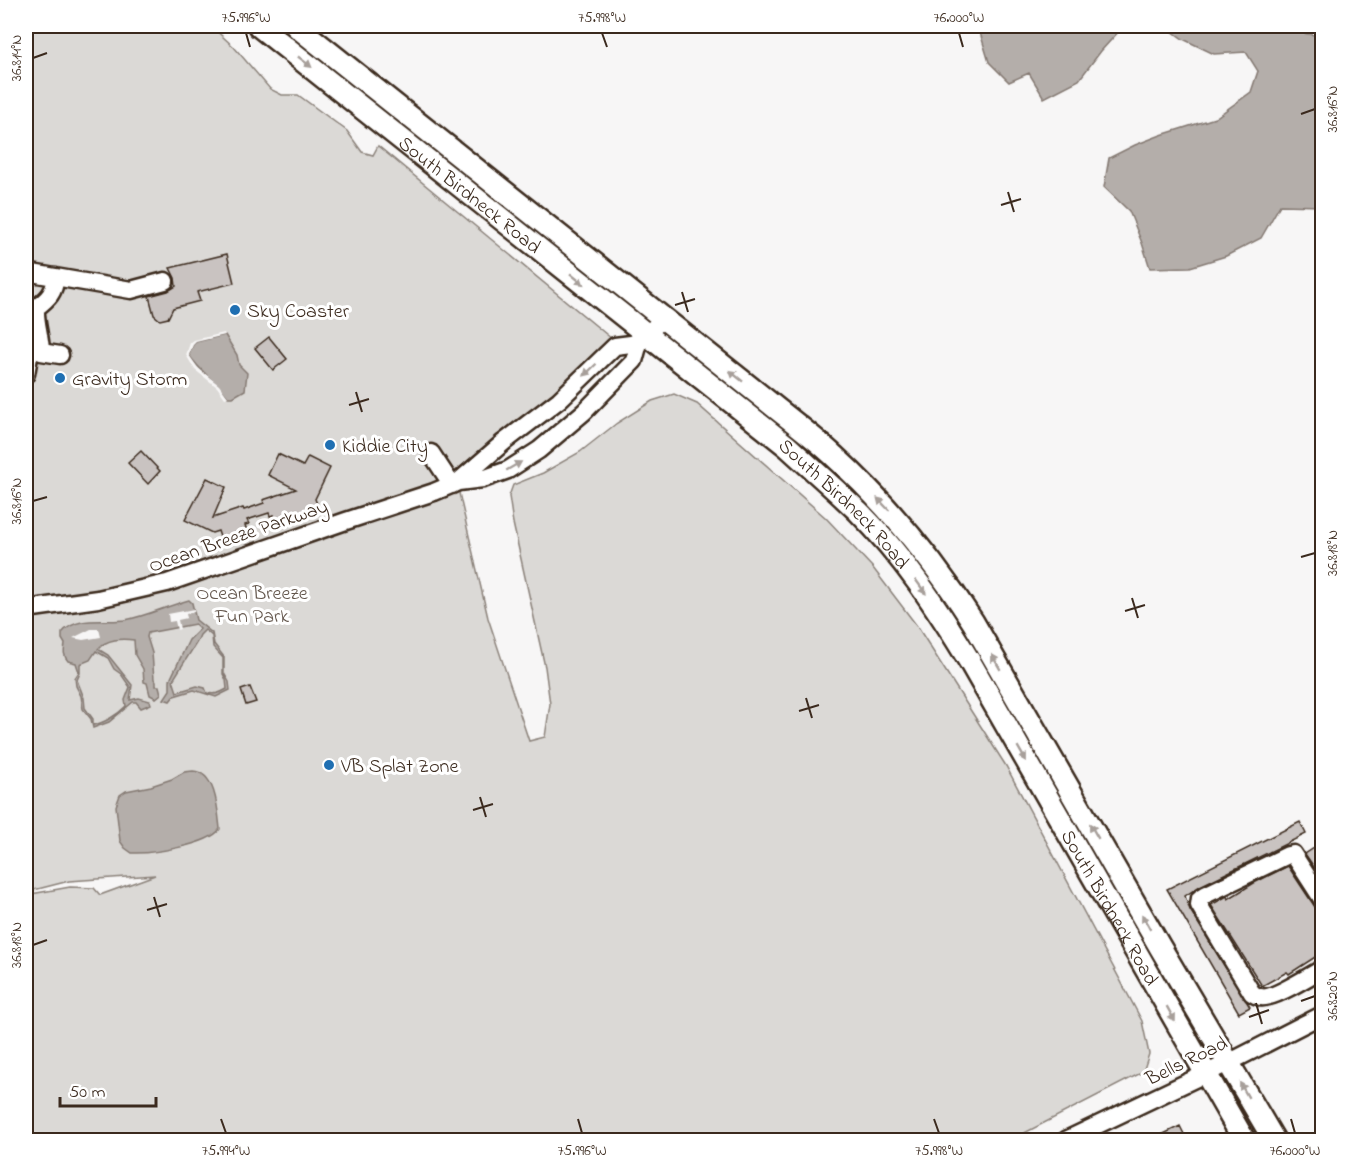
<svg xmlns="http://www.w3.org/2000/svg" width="1348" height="1166" font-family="'Indie Flower',sans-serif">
<rect width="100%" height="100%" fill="#f7f6f6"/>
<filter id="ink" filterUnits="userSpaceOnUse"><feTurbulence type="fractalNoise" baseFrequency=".0167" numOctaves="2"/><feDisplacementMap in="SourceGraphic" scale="12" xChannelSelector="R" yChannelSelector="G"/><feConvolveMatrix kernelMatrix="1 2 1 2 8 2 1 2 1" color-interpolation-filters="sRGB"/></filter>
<g filter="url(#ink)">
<path fill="#dbd9d6" stroke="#8b827a" stroke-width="1.5" d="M 26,26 L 211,26 L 234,47 L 270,89 L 282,95 L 298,95 L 347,131 L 362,152 L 373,155 L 378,146 L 612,339 L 459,493 L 488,618 L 529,741 L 545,737 L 550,704 L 545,667 L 513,523 L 509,496 L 513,485 L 543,473 L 580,452 L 617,423 L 652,401 L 674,394 L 697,404 L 826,518 L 873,568 L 917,626 L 1006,766 L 1142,1021 L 1149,1054 L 1143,1072 L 1011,1140 L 26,1140 L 26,895 L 70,887 L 94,888 L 100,895 L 155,875 L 69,881 L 26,892 Z"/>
<path fill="#b4aeaa" stroke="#847972" stroke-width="1.5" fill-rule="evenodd" d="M 978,26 L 1132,26 L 1121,29 L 1101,51 L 1079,80 L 1044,98 L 1029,73 L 1009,82 L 989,62 Z
M 1165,26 L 1286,26 L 1302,33 L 1322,36 L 1322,206 L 1280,205 L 1261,238 L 1226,256 L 1190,267 L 1150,268 L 1142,243 L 1129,211 L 1104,187 L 1109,158 L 1135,145 L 1161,135 L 1215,118 L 1251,92 L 1258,71 L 1246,52 L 1214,54 L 1183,39 Z
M 225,335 L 237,355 L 239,365 L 247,373 L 245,390 L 233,397 L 228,397 C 216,381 200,372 189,355 L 193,345 L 196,342 Z
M 189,600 L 192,603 L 196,620 L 212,633 L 214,644 L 224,657 L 224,673 L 229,682 L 230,690 L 216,697 L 194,690 L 174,696 L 170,701 L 164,699 L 170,690 L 170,680 L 189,640 L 200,629 L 195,624 L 148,633 L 147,637 L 152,653 L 154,679 L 156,682 L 156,686 L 159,686 L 161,694 L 156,698 L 150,695 L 147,683 L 144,682 L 143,669 L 135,655 L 134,640 C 122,638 106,639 98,649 L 108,655 L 132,685 L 130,700 L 139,698 L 150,701 L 151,704 L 141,708 L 136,702 L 133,702 L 109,722 L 93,728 L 91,719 L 83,709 L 81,696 L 76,686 L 75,678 L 79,672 L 76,663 L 68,661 C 63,655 64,651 65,644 L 62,639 L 62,633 C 77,615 105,623 125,620 C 147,616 167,606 189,600 ZM 205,630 L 212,636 L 213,647 L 223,658 L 223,674 L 226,680 L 227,689 C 220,693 215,695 207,693 L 205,688 L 197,686 L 177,692 L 173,680 L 197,642 L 200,635 ZM 96,651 L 108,658 L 114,669 L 121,674 L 130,687 L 125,700 L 126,706 C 118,714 105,723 93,725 L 93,719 L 85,708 L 84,698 L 77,680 L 80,673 L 80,664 L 90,660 Z
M 193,771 C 216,772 218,811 220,829 C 209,845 151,854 132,853 L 125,848 L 120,841 L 116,806 L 120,795 L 126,791 L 151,786 L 172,779 L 184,772 Z"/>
<path fill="#f7f6f6" d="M 224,333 L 225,335 L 196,342 L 193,345 L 189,355 L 198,368 L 219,385 L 228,397 L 225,398 L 217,387 L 195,370 L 186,355 L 190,343 L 194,340 Z
M 194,609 L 194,612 L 186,614 L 187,618 L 178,620 L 180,629 L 177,630 L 175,621 L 169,622 L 168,614 Z
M 91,629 L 99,629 L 101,637 L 83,640 L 73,638 Z"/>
<path fill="#c9c3c1" stroke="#3b2a1e" stroke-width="1.5" d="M 227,254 L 234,283 L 197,292 L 200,301 L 173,308 L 168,318 L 160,320 L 154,315 L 149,296 L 168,291 L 176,286 L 175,278 L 170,268 Z
M 269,337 L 287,359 L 273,370 L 255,348 Z
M 141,451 L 160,471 L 148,484 L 128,463 Z
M 278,454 L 303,466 L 308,457 L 330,468 L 315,499 L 318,506 L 276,521 L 274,515 L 270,516 L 269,513 L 247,520 L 249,524 L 245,525 L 247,531 L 221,540 L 218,531 L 212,533 L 185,520 L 207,478 L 226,487 L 213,518 L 243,508 L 244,510 L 264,503 L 263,500 L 296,489 L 268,475 Z
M 250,687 L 256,702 L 246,705 L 241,690 Z
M 1300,822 L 1306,834 L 1200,886 L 1185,896 L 1190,910 L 1250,1007 L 1239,1013 L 1167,889 Z
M 1314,848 L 1323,863 L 1323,880 L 1305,854 Z
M 1288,866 L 1323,919 L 1323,952 L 1289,974 L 1287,972 L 1262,986 L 1211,905 L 1227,896 L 1228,899 L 1254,883 Z
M 1180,1126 L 1187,1140 L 1151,1140 Z"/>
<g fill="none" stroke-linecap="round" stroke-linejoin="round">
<g stroke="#3b2a1e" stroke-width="21">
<path id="minor" d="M 26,272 L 131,290 L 165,281
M 56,277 C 54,293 49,298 36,308 C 35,323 41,337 41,352 L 60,355
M 26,374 L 31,345 L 28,331
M 431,453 L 452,485
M 458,482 L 504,442 L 559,400 L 615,346 L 639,343
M 26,609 L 98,599 L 167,583 L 346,521 L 434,492 L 458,482 L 483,479 L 508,470 L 539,450 L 584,412 L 634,361 L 639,343 L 663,318
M 1322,899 L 1293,854 L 1288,855 L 1205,895 L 1200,898 L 1199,905 L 1252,993 C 1254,994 1258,997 1261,997 C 1272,1000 1311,975 1322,969
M 1066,1140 L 1228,1063 L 1322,1015"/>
</g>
<g stroke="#3b2a1e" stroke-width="26">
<g id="major">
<path id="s1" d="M 259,26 L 787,446 C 811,468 835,489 858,511 C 903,556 938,609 970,662 L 1244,1140"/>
<path d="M 296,26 L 766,400 C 789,419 813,436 834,456 C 888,505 934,561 973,622 L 1160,947 L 1274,1140"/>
</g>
</g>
<use href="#minor" stroke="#fff" stroke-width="16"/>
<use href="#major" stroke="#fff" stroke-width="21"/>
</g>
<defs><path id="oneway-solid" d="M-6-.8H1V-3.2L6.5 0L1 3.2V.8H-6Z" transform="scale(1.5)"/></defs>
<g fill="#a79f9a">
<use href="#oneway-solid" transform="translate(305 62) rotate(38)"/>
<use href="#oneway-solid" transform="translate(577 279) rotate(39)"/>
<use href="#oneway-solid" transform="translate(590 370) rotate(136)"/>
<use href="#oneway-solid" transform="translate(736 376) rotate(-141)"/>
<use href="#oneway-solid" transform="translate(514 466) rotate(-30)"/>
<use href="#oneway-solid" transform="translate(883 504) rotate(-134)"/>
<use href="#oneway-solid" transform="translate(921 587) rotate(54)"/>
<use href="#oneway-solid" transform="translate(996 662) rotate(-120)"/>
<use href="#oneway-solid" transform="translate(1022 754) rotate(60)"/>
<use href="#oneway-solid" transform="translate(1094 831) rotate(-120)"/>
<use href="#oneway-solid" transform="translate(1146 922) rotate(-119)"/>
<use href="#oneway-solid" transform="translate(1171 1014) rotate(61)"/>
<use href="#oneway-solid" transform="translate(1244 1090) rotate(-120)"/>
</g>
</g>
<path fill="none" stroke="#3b2a1e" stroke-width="2" d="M 246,33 L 250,47M 602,33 L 607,47M 959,33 L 963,47M 33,58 L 47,53M 1301,114 L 1315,109M 1008,192 L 1014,212M 1001,205 L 1021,199M 682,292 L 688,312M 675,305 L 695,299M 356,392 L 362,412M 349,405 L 369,399M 33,501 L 47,497M 1301,557 L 1315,553M 1132,598 L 1138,618M 1125,611 L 1145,605M 806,698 L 812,718M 799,711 L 819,705M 480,797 L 486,817M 473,810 L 493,804M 154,897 L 160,917M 147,910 L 167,904M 33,945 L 47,940M 1301,1001 L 1315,996M 1256,1003 L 1262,1024M 1249,1017 L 1269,1010M 221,1119 L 226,1133M 578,1119 L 582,1133M 934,1119 L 939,1133M 1291,1119 L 1295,1133"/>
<g fill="#1f6fb2" stroke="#fff" stroke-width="2">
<circle cx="235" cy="310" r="6"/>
<circle cx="60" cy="378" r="6"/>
<circle cx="330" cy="445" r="6"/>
<circle cx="329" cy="765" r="6"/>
</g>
<g text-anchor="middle" stroke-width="6" stroke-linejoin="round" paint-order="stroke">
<g font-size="20" fill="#3b2a1e" stroke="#fff">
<text dy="7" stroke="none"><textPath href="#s1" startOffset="270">South Birdneck Road</textPath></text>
<text dy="7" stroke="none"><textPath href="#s1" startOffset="756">South Birdneck Road</textPath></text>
<text transform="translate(238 535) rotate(-19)" y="7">Ocean Breeze Parkway</text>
<text dy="7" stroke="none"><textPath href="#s1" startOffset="1242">South Birdneck Road</textPath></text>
<text transform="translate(1186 1060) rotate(-26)" y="7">Bells Road</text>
</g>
<g font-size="20" fill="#3b2a1e" stroke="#fff" text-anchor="start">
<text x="247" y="317">Sky Coaster</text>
<text x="72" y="385">Gravity Storm</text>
<text x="342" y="452">Kiddie City</text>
<text x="341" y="772">VB Splat Zone</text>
</g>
<g font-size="20" fill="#63564c" stroke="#fff">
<text x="252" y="599">Ocean Breeze<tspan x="252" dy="23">Fun Park</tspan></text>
</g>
</g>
<rect width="1348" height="1166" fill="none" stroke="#fff" stroke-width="66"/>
<path d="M60 1097v9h96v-9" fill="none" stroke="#3b2a1e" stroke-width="3"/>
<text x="69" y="1097" font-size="18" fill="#3b2a1e" stroke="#ffffff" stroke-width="4.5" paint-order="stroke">50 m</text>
<rect x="33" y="33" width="1282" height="1100" fill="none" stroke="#3b2a1e" stroke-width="2"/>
<g font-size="15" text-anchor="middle" fill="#3b2a1e">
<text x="246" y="22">75.996°W</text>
<text x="602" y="22">75.998°W</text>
<text x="959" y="22">76.000°W</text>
<text transform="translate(16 58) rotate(-90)" y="5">36.814°N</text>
<text transform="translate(1332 109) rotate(-90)" y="5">36.816°N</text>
<text transform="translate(16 501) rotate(-90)" y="5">36.816°N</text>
<text transform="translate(1332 553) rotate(-90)" y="5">36.818°N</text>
<text transform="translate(16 945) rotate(-90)" y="5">36.818°N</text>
<text transform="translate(1332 996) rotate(-90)" y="5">36.820°N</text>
<text x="226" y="1155">75.994°W</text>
<text x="582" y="1155">75.996°W</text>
<text x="939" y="1155">75.998°W</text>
<text x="1295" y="1155">76.000°W</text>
</g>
</svg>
